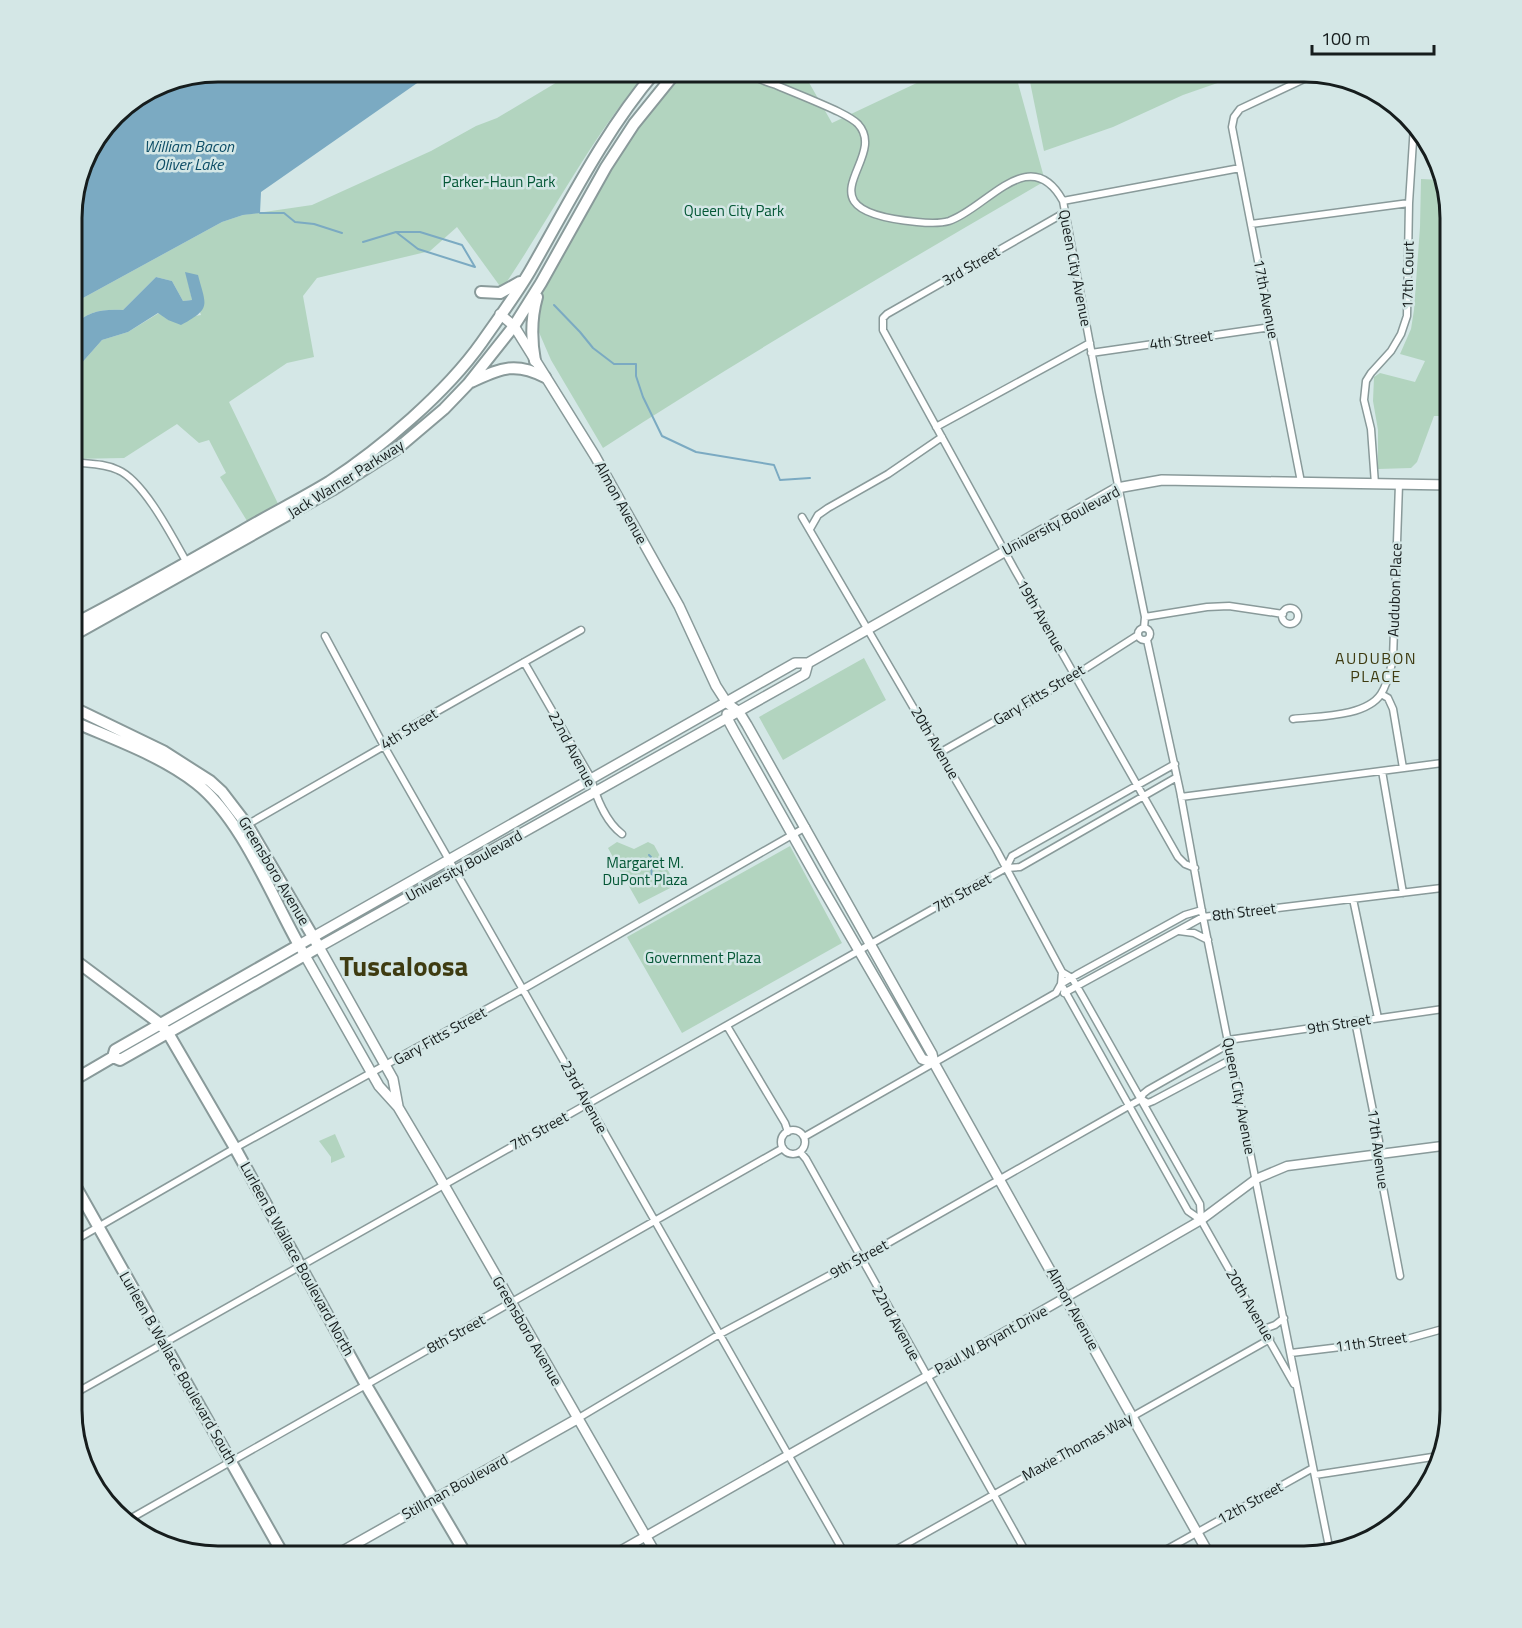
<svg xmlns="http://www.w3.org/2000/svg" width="1522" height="1628" font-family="'Titillium Web',sans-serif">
<rect width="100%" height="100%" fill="#d4e7e6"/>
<path fill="#b2d4bf" d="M 574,72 L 647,72 C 590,139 551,217 502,289 L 457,227 L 430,251 L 317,278 L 303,296 L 314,357 L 287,363 L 229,402 L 282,512 L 252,529 L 220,477 L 226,473 L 209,440 L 199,443 L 177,424 L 124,458 L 72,459 L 72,374 L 102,340 L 128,332 L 159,313 L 168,320 L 201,315 L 186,272 L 192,300 L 183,301 L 172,281 L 156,277 L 123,310 C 102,309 87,311 72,327 L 72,304 L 222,222 L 243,215 L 312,205 L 431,151 L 476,126 L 497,118 Z
M 676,72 L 803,72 L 832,123 L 940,72 L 1015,72 L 1045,181 C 896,268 747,354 603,448 L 551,360 L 538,330 L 541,283 L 606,167 Z
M 1028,72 L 1057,72 L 1060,81 L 1085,72 L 1249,72 L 1183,95 L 1113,127 L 1044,151 Z
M 1443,177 L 1450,218 L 1450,416 L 1434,416 L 1417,462 L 1411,468 L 1378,469 L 1378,430 L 1373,401 L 1374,377 L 1380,373 L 1415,382 L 1425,361 L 1400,354 L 1411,329 L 1414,310 L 1420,227 L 1421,179 L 1442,180 Z
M 864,658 L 886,700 L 783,760 L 759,717 Z
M 617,842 L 634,849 L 648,842 L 654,845 L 676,885 L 639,904 L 618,867 L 623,864 L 618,856 L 614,859 L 608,848 Z
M 790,846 L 842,943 L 682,1033 L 627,937 Z
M 335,1134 L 345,1157 L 331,1163 L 331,1157 L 319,1141 Z"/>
<path fill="#7baac2" d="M 218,72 L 433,72 L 261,192 L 260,213 L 243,215 L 222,222 L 72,304 L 72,208 L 87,153 L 122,109 L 163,83 Z
M 185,272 L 198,275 C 206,306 212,308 181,325 L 168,320 L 158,313 L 128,332 L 102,340 L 72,374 L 72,327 C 87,311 102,309 123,310 L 156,277 L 172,281 L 183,301 L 192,300 Z"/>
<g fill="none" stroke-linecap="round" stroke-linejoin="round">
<path stroke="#7baac2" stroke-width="2" d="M 260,213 L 284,213 L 295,222 L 314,224 L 342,233
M 396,232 L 418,249 L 475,267
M 363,242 L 396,232 L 420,232 L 462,245 L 475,267
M 554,305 L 580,332 L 593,348 L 614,364 L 636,364 L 636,376 L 643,397 L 662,436 L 696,452 L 774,465 L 780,480 L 810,478
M 649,855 L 651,857 L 652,863
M 638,882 L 646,880 L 652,875 L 651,868"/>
<g stroke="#899a9a" stroke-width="9">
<path id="minor" d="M 747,72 C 755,78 766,82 776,85 C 797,94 818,102 839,112 C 845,115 853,119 858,124 C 891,160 791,210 917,222 C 927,223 939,224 949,221 C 986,209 1030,141 1063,201 L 1099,392 L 1145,617 L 1144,628
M 1063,201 L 1240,168
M 1064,213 L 887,314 L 883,318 L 883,330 L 1016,572 L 1178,857 L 1185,864 L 1195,868
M 1251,224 L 1409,203
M 1091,353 L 1271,327
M 936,427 L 1090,343
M 72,462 C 87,464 104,463 118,470 C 144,481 173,538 187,563
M 1301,482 L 1232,127 L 1234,117 L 1240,109 L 1317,73
M 1375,484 L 1371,429 L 1364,400 L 1366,381 L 1371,373 L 1391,351 L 1401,334 L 1407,316 L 1409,203 L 1414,125
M 802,517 L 996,849 L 1062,972 L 1061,984 L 1066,993 L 1188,1211 L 1201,1220
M 810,529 L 818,515 L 828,508 L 888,474 L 942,437
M1282 616a8 8 0 1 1 16 0a8 8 0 1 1-16 0Z
M 1145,617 L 1207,607 L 1229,606 L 1283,614
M1138 634a6 6 0 1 1 12 0a6 6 0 1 1-12 0Z
M 325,636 L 384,746 L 846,1556
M 1147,640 L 1180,791 L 1203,917 L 1330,1552
M 524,662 L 591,778 C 596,797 606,822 622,834
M 1381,694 L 1388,698 L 1393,709 L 1403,768
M 1293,719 C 1318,716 1366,717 1381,694 C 1388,683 1390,671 1393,659 L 1399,484
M 941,752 L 1066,681 L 1138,635
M 1382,771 L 1403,893
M 1181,797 L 1450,762
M 238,830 L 384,746 L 407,729 L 436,712 L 581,630
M 1006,868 L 1012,856 L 1175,764
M 1353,899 L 1378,1018
M 1179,931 L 1194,933 L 1208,940
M 1062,972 L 1072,978 L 1083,997 L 1200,1204 L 1201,1220 L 1294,1384
M 1064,993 L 1203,917 L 1450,887
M 1355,1021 L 1379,1141 L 1379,1166 L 1400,1276
M 727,1026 L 785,1123 L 788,1132
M 1228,1040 L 1450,1008
M 1141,1099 L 1148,1103 L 1153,1101 L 1232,1059
M781 1142a12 12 0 1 1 24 0a12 12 0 1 1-24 0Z
M 804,1137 L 1056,993 L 1061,984 L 1076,975 L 1185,915 L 1202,910
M 800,1152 L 806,1159 L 1028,1556
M 72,1242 L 235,1148 L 523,989 L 806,827
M 1264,1329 L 1275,1325 L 1284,1318
M 1291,1353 L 1407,1339 L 1450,1327
M 72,1395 L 938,906 L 1006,868 L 1020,867 L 1177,777
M 577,1419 L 718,1335 L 860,1259 L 1141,1099 L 1143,1094 L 1148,1090 L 1229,1044
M 1315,1475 L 1439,1456
M 128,1520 L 783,1148
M 885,1556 L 1270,1339
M 1155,1556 L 1313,1468"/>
</g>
<g stroke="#899a9a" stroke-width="11">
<path id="tertiary" d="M 611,1556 L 1156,1246 L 1201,1220 L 1256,1179 L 1287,1166 L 1450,1145"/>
</g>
<g stroke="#899a9a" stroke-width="12">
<path id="secondary" d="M 500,314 L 514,326 L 595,456 L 679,606 L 716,686 L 727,703 L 739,712 L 747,725 L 932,1054 L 934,1063 L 1210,1556
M 727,714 L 727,718 L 734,731 L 819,882 L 922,1059 L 934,1063
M 398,1106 L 393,1079 L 319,947 L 805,674 L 808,663
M 334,1556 L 577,1419
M 657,1556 L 436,1171 L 398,1107 L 379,1086 L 299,945 L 795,663 L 808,663 L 1117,488 L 1162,480 L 1450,485"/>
</g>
<g stroke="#899a9a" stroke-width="14">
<path id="primary" d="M 481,292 L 500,293 L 520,282
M 535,361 C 531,339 531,318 537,297
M 471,382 C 500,369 514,361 545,377
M 72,625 C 130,595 186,563 242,531 C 271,514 301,499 329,482 C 381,448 446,393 482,342 C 498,319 516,295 530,271 C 569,203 604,132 655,72
M 72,636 L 332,490 L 398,448 L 444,409 L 468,384 L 514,326 L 541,283 L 606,167 L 634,124 L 676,72
M 72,707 L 163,751 L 210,781 L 222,792 L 248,826 L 319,947 L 120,1060 L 113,1057
M 72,1081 L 113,1057 L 115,1050 L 299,945 C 271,895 241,818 196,783 C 160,755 113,739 72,721"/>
</g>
<g stroke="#899a9a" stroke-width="14">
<path id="trunk" d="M 72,958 L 159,1023 L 168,1033 L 235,1148 L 366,1385 L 467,1556
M 72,1180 L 284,1556"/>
</g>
<use href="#minor" stroke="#fff" stroke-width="6"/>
<use href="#tertiary" stroke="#fff" stroke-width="8"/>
<use href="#secondary" stroke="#fff" stroke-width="9"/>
<use href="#primary" stroke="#fff" stroke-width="10"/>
<use href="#trunk" stroke="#fff" stroke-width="10"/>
</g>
<g text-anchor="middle" stroke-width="5" stroke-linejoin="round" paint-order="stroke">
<g font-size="15" fill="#035635" stroke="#d4e7e6">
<text x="499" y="187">Parker-Haun Park</text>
<text x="734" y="216">Queen City Park</text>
<text x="645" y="868">Margaret M.<tspan x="645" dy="17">DuPont Plaza</tspan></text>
<text x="703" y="963">Government Plaza</text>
</g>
<g font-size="15" fill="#161d1d" stroke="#d4e7e6">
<text transform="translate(971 266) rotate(-30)" y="5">3rd Street</text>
<text transform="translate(1075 268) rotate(79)" y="5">Queen City Avenue</text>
<text transform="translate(1408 275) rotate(-89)" y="5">17th Court</text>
<text transform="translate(1266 299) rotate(79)" y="5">17th Avenue</text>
<text transform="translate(1181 340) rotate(-8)" y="5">4th Street</text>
<text transform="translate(346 479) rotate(-32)" y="5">Jack Warner Parkway</text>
<text transform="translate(621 503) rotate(61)" y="5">Almon Avenue</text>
<text transform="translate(1061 521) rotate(-28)" y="5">University Boulevard</text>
<text transform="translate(1395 590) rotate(-88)" y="5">Audubon Place</text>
<text transform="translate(1041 616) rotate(60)" y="5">19th Avenue</text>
<text transform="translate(1039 695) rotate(-31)" y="5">Gary Fitts Street</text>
<text transform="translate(409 729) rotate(-32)" y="5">4th Street</text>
<text transform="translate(935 743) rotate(60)" y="5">20th Avenue</text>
<text transform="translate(572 749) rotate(62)" y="5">22nd Avenue</text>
<text transform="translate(464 866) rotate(-29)" y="5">University Boulevard</text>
<text transform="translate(274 871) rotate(59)" y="5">Greensboro Avenue</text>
<text transform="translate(962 893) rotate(-29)" y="5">7th Street</text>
<text transform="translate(1244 912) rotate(-7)" y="5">8th Street</text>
<text transform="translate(1339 1024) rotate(-9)" y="5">9th Street</text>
<text transform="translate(440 1036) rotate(-29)" y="5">Gary Fitts Street</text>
<text transform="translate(1239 1096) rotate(79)" y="5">Queen City Avenue</text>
<text transform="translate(584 1097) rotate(61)" y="5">23rd Avenue</text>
<text transform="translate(539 1131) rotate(-29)" y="5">7th Street</text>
<text transform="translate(1378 1149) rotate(82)" y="5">17th Avenue</text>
<text transform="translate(297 1259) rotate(61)" y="5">Lurleen B Wallace Boulevard North</text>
<text transform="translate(859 1259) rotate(-29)" y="5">9th Street</text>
<text transform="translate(1250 1305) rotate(60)" y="5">20th Avenue</text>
<text transform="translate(1073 1309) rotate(61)" y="5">Almon Avenue</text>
<text transform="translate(896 1323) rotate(61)" y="5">22nd Avenue</text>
<text transform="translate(527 1331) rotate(60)" y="5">Greensboro Avenue</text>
<text transform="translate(456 1334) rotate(-29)" y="5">8th Street</text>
<text transform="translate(991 1340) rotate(-29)" y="5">Paul W Bryant Drive</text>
<text transform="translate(1371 1342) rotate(-8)" y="5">11th Street</text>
<text transform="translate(178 1368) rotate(60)" y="5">Lurleen B Wallace Boulevard South</text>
<text transform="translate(1077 1447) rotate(-29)" y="5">Maxie Thomas Way</text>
<text transform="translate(455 1487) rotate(-29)" y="5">Stillman Boulevard</text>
<text transform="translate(1250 1503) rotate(-29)" y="5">12th Street</text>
</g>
<g font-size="16" font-style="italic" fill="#0c4c65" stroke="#d4e7e6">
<text x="189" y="152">William Bacon<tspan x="189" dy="18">Oliver Lake</tspan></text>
</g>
<g font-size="16" letter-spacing="1.5" fill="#3e3b11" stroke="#d4e7e6">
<text x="1376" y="664">AUDUBON<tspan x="1376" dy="18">PLACE</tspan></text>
</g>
<g font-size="27" font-weight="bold" fill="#3e3b11" stroke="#d4e7e6">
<text x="404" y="976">Tuscaloosa</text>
</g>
</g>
<path d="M0 0H1522V1628H0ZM218 82H1304A136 136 0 0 1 1440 218V1410A136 136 0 0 1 1304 1546H218A136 136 0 0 1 82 1410V218A136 136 0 0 1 218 82Z" fill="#d4e7e6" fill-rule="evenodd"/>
<path fill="none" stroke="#161d1d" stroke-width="3" d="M218 82H1304A136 136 0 0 1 1440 218V1410A136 136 0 0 1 1304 1546H218A136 136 0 0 1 82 1410V218A136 136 0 0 1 218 82Z"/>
<path d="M1312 45v9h122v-9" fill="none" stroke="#161d1d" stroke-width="3"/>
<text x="1321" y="45" font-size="18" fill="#161d1d" stroke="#d4e7e6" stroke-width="4.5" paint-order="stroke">100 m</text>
</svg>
